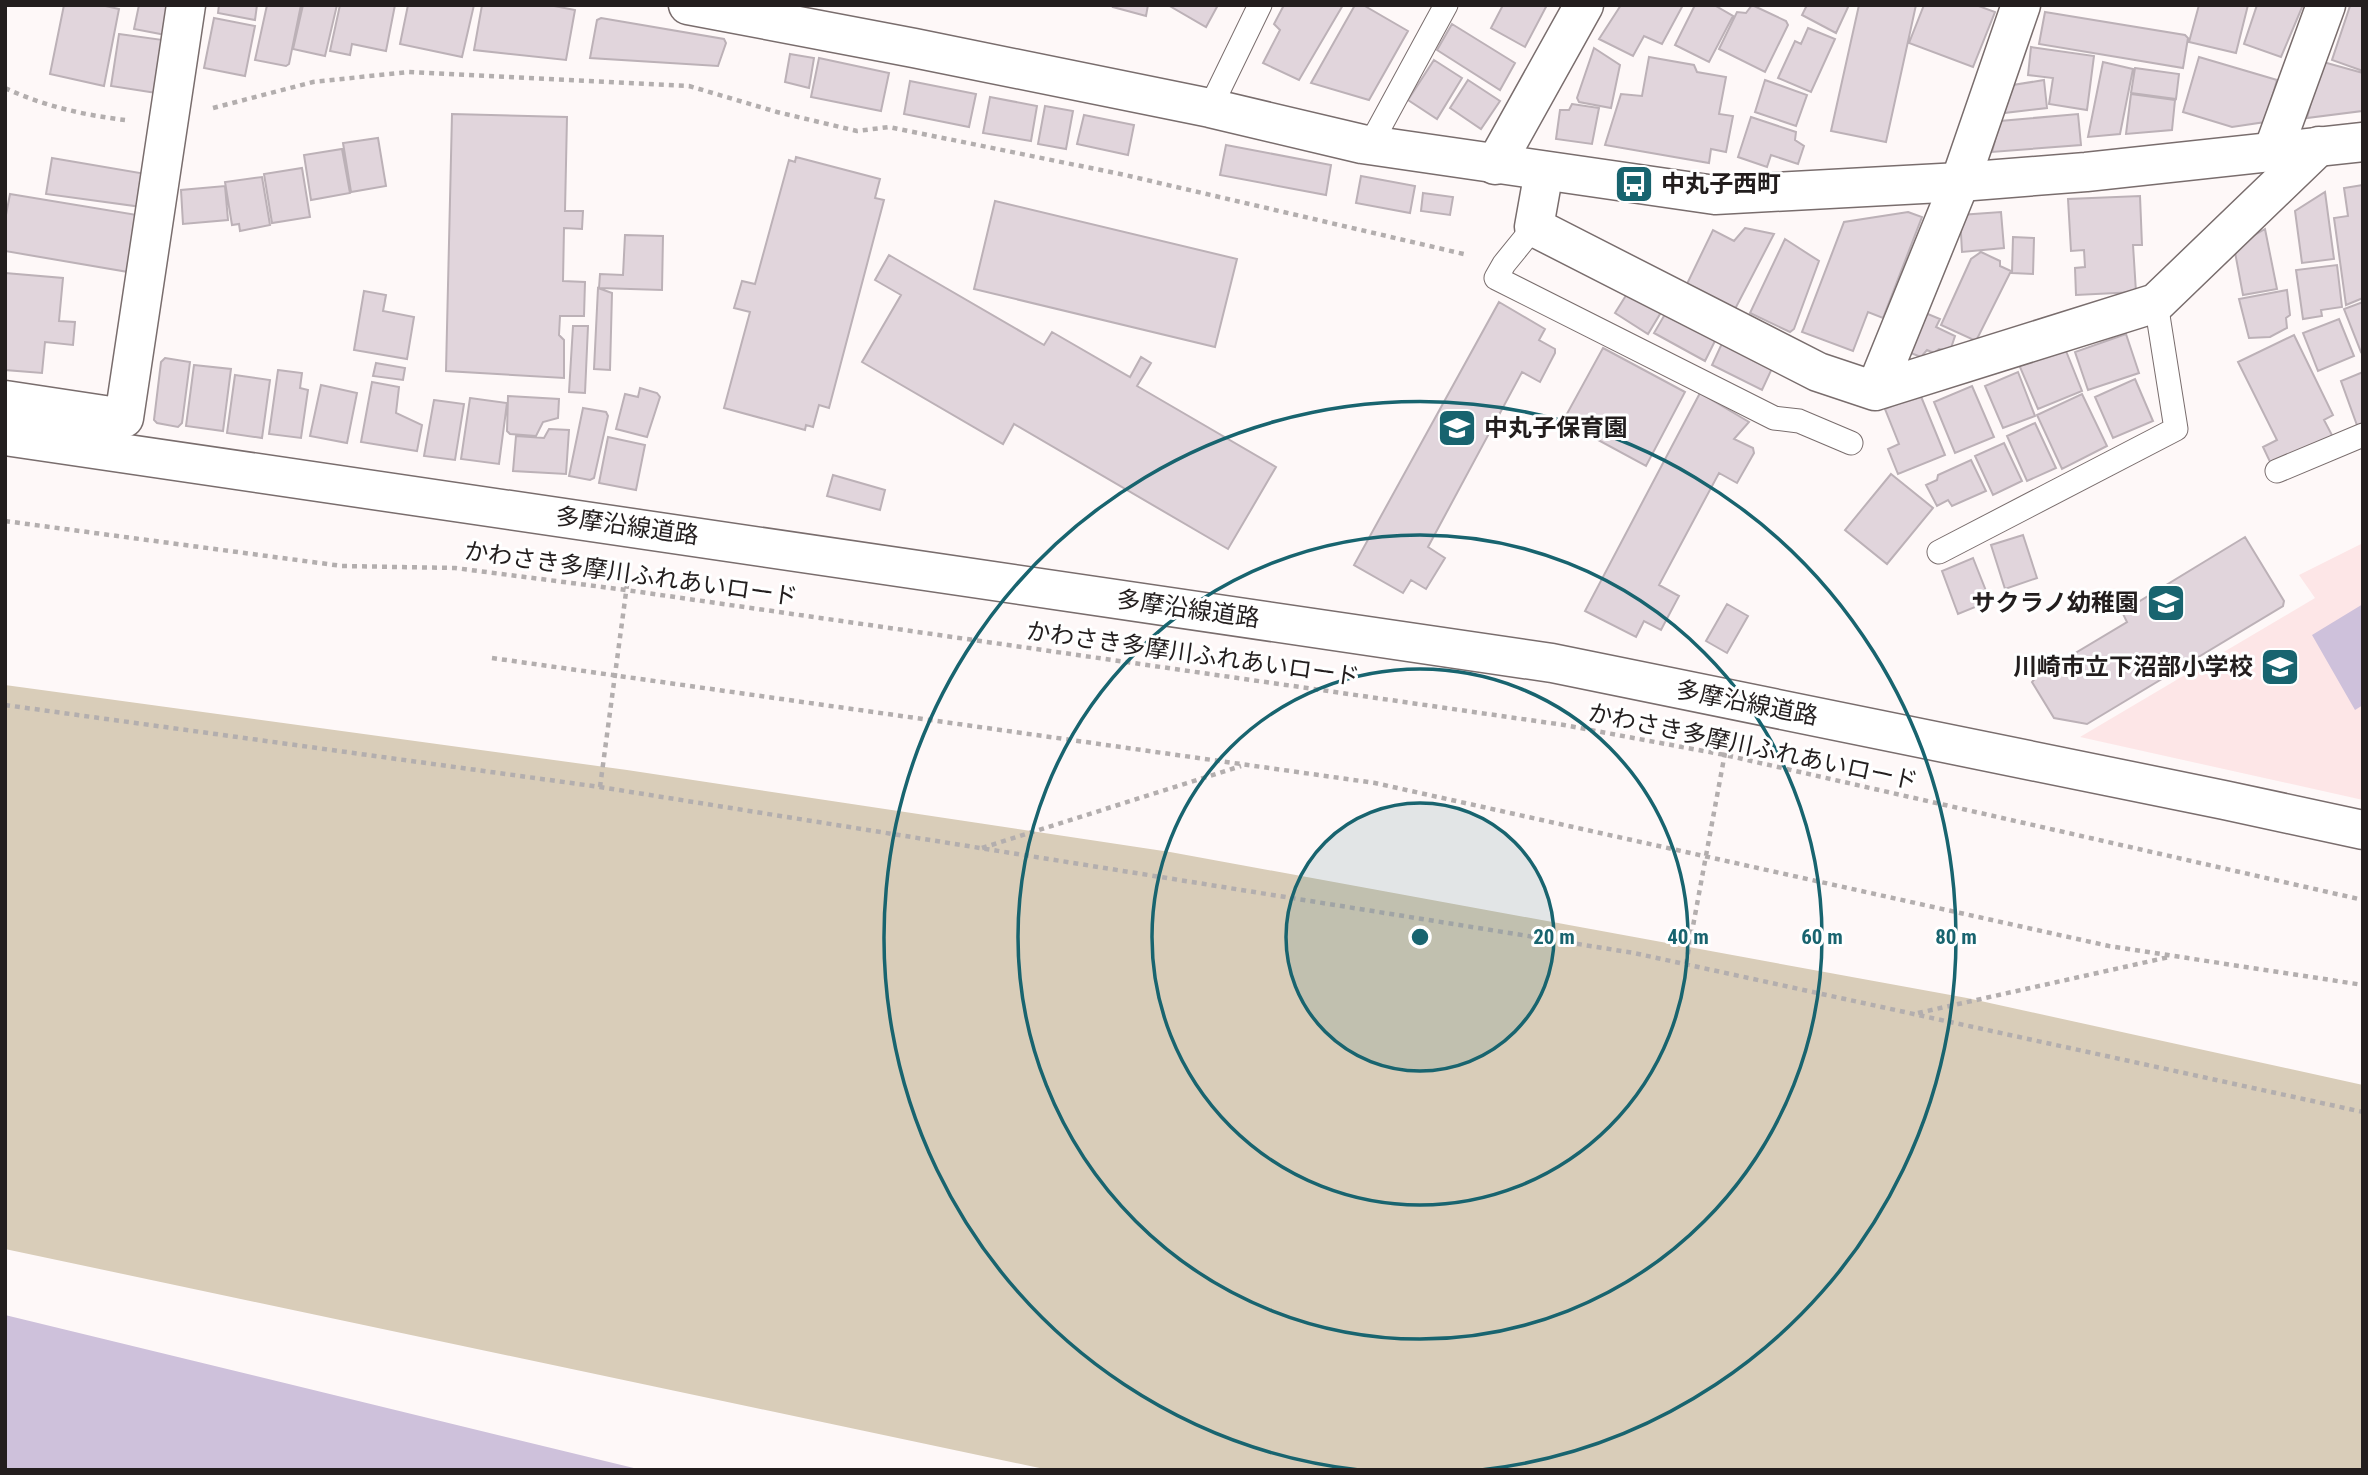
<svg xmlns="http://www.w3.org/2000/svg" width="2368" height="1475" font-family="'Roboto Condensed','Noto Sans JP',sans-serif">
<rect width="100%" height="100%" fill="#fef8f8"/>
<path fill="#fde6e7" d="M 2363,543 L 2363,800 L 2080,737 L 2315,598 L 2299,575 Z"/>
<path fill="#d9cdb9" d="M 5,685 L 627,770 L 1170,852 L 1967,998 L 2363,1085 L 2363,1470 L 1049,1470 L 5,1249 Z"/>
<path fill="#cec1db" d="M 2363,604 L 2363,705 L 2355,710 L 2312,635 Z
M 5,1315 L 642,1470 L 5,1470 Z"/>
<path fill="#e1d5dc" stroke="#bcb1b7" stroke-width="2" d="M 64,5 L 101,5 L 119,9 L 104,86 L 50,74 Z
M 139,5 L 176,5 L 171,36 L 134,29 Z
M 219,5 L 257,5 L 255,20 L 218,13 Z
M 267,5 L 301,5 L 289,64 L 286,66 L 255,60 Z
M 303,5 L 337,5 L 325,56 L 293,49 Z
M 340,5 L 395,5 L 386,51 L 352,44 L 350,55 L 330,51 Z
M 408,5 L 474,5 L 462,57 L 400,44 Z
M 482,5 L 549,5 L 575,10 L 566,60 L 474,50 Z
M 1114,5 L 1148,5 L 1146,16 L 1113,7 Z
M 1168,5 L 1218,5 L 1206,27 Z
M 1284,5 L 1343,5 L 1299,80 L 1263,63 L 1280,30 L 1274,24 Z
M 1355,5 L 1363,5 L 1408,31 L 1369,100 L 1311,83 Z
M 1503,5 L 1547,5 L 1525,47 L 1491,28 Z
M 1621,5 L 1683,5 L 1662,44 L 1644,36 L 1633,56 L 1599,39 Z
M 1695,5 L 1714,5 L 1733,16 L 1709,62 L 1675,45 Z
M 1752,5 L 1786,21 L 1788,25 L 1765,72 L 1719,49 L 1737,12 L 1746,13 Z
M 1807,5 L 1849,5 L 1836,33 L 1802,15 Z
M 1859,5 L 1916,5 L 1886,142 L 1831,131 Z
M 1924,5 L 1976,5 L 1995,12 L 1973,67 L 1909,43 Z
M 2199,5 L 2248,5 L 2236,53 L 2189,42 Z
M 2257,5 L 2303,5 L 2281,57 L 2244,44 Z
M 2363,5 L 2363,71 L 2332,60 L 2350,6 Z
M 2045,12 L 2185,35 L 2188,38 L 2183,68 L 2039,44 Z
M 214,18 L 255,26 L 245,76 L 204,68 Z
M 601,18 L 724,39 L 726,43 L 718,66 L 590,58 L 597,20 Z
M 1452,24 L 1515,63 L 1500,90 L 1437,50 Z
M 1808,28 L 1835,39 L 1811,92 L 1778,78 L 1795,41 L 1801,44 Z
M 119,34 L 163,40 L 163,94 L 111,86 Z
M 2031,47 L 2094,56 L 2087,110 L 2049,104 L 2053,78 L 2028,75 Z
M 1594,48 L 1620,65 L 1611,108 L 1579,102 L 1577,98 Z
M 790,54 L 814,58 L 809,88 L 785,82 Z
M 1649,57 L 1694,65 L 1697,72 L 1726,77 L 1719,114 L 1733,116 L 1726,152 L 1711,149 L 1709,163 L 1605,145 L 1621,94 L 1642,96 Z
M 2199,57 L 2277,80 L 2265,122 L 2232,127 L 2183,112 Z
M 819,58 L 889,73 L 881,111 L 811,97 Z
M 1434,60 L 1462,78 L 1437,119 L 1408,100 Z
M 2316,60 L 2363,73 L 2362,111 L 2307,118 L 2313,94 Z
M 2103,62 L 2133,69 L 2120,134 L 2088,137 Z
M 2135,68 L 2179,74 L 2176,99 L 2131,93 Z
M 1468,80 L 1500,101 L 1481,129 L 1450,108 Z
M 1765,80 L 1807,95 L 1796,126 L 1755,112 Z
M 2044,80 L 2047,108 L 2004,113 L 2013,85 Z
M 910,81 L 976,94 L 969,127 L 904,114 Z
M 2131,94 L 2175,100 L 2172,130 L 2126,134 Z
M 990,97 L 1037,106 L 1031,141 L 983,133 Z
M 1572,104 L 1599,108 L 1592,144 L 1556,139 L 1560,110 L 1569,110 Z
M 1045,106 L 1073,111 L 1066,149 L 1038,144 Z
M 452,114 L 567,117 L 565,211 L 583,211 L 582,229 L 564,228 L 563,281 L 585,282 L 584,316 L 560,316 L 559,335 L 564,340 L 564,378 L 446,371 Z
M 2078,114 L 2081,145 L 1992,152 L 2000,121 Z
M 1084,115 L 1134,125 L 1128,155 L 1077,144 Z
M 1751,117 L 1796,132 L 1795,140 L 1804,146 L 1798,164 L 1771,155 L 1767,167 L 1738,157 Z
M 378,138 L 386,186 L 351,192 L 343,143 Z
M 1226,145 L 1331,165 L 1326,195 L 1220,175 Z
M 342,149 L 350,193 L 311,200 L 304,155 Z
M 796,157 L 880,179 L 875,198 L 884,200 L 829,408 L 819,405 L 813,427 L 806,425 L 805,430 L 724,408 L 750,312 L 734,308 L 742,281 L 755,284 L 789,160 L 795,162 Z
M 52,158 L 146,174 L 142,207 L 46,194 Z
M 302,168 L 310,217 L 272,223 L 264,174 Z
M 1361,176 L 1415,186 L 1410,213 L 1356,203 Z
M 262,177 L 270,225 L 240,231 L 239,224 L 232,225 L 225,182 Z
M 2363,185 L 2363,298 L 2346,305 L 2334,218 L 2348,216 L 2344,188 Z
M 225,186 L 228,220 L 183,224 L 181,190 Z
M 2325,192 L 2334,259 L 2302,263 L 2295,211 Z
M 1423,193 L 1453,197 L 1450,215 L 1421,211 Z
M 10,194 L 143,216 L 134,273 L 5,251 L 5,220 Z
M 2140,196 L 2142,245 L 2133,245 L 2136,292 L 2076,295 L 2075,268 L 2085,267 L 2084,250 L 2071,251 L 2068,199 Z
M 995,201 L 1237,259 L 1215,347 L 974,289 Z
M 1908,212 L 1922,217 L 1883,318 L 1868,312 L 1853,351 L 1802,332 L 1844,222 Z
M 2001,212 L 2004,248 L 1962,252 L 1960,215 Z
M 1745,228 L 1774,234 L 1733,313 L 1685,288 L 1713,230 L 1734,241 Z
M 2265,229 L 2277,289 L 2243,295 L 2234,247 Z
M 625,235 L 663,236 L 662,290 L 599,288 L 600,274 L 623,275 Z
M 2013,237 L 2034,238 L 2033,274 L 2012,273 Z
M 1785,239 L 1819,261 L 1794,329 L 1790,332 L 1750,313 Z
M 1981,252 L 2000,261 L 2000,266 L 2011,271 L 1976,341 L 1941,325 L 1971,259 Z
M 889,255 L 1044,345 L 1052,332 L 1130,377 L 1141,357 L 1151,363 L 1137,386 L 1276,467 L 1228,549 L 1014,424 L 1003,444 L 862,362 L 901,295 L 875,280 Z
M 2337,265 L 2342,307 L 2321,310 L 2322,316 L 2303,319 L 2296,270 Z
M 5,273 L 63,278 L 59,321 L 75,322 L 73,345 L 45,342 L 42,373 L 5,370 Z
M 598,288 L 612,293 L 610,370 L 594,369 Z
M 1630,289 L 1663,309 L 1648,334 L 1615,313 Z
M 2287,290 L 2290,315 L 2286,318 L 2287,328 L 2270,337 L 2249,338 L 2239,299 Z
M 364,291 L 386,295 L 383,311 L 414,317 L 407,359 L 354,350 Z
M 1499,302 L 1545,329 L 1539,340 L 1555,349 L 1555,353 L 1540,382 L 1522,372 L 1428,547 L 1445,558 L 1426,589 L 1411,580 L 1403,593 L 1354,565 Z
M 2363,302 L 2363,351 L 2361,352 L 2344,309 Z
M 1668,309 L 1717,337 L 1705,361 L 1654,333 Z
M 1923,312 L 1940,319 L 1936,327 L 1955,336 L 1950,351 L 1939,349 L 1934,353 L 1927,350 L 1921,357 L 1903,350 Z
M 2339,319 L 2354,356 L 2318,371 L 2303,333 Z
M 573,326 L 588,326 L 585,393 L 569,392 Z
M 2126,334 L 2139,373 L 2088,390 L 2075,352 Z
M 2294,335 L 2333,415 L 2324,420 L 2334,439 L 2272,466 L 2263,447 L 2277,440 L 2238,362 Z
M 1724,339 L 1775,362 L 1762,390 L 1712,365 Z
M 2062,341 L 2082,391 L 2038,409 L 2017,360 Z
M 1603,348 L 1685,392 L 1646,466 L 1563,421 Z
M 165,358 L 190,362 L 182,423 L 178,427 L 157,423 L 154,420 L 161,362 Z
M 376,363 L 405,368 L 403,380 L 373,376 Z
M 194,365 L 231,369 L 223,431 L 186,426 Z
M 278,370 L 302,373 L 300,388 L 308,390 L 301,438 L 269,434 Z
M 2018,372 L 2035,416 L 2003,428 L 1985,386 Z
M 2363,372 L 2363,426 L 2358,428 L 2341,381 Z
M 235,375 L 270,380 L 262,438 L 227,433 Z
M 2135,379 L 2153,421 L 2113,438 L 2095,397 Z
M 372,382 L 399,387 L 396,413 L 422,425 L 417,451 L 361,442 Z
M 321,385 L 357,393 L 347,443 L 310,436 Z
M 1972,386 L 1994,437 L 1955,453 L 1934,402 Z
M 640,388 L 657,393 L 660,397 L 647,437 L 616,429 L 625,394 L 638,397 Z
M 1700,393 L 1749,422 L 1734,439 L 1753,448 L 1754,453 L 1737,483 L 1719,473 L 1659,585 L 1679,596 L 1661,630 L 1644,621 L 1636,637 L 1585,611 Z
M 1920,394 L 1945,455 L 1898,474 L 1888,449 L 1899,444 L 1885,409 Z
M 2082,394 L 2107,446 L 2062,469 L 2037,415 Z
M 508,396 L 559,399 L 558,418 L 543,422 L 536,436 L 510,434 L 507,431 Z
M 470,398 L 507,403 L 499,464 L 461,459 Z
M 434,400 L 464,404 L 455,460 L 424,456 Z
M 583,408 L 606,412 L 608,416 L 594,478 L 590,480 L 569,476 Z
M 2035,423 L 2056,468 L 2027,481 L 2007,436 Z
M 549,429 L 569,430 L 566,474 L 513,471 L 516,436 L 544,438 Z
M 608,437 L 645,445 L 636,490 L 599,483 Z
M 2004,443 L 2022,481 L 1993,495 L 1975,456 Z
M 1971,460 L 1986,491 L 1952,506 L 1948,500 L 1937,506 L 1926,485 L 1937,480 L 1938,475 Z
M 1891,474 L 1933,508 L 1887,564 L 1845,530 Z
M 833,475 L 885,490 L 880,510 L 827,496 Z
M 2023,535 L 2037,578 L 2005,589 L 1991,545 Z
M 2245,537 L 2284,601 L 2283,606 L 2087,724 L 2054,718 L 2032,682 L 2037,676 L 2127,622 L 2122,612 Z
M 1973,558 L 1990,601 L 1958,614 L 1942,571 Z
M 1727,604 L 1748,616 L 1727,653 L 1706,641 Z"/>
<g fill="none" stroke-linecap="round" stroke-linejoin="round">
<g stroke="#796d6d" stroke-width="25">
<path id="service" d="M 1210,108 L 1260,5
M 1370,145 L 1446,5
M 1534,227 L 1504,264 L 1496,278 L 1774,418 L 1799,421 L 1851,443
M 2277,471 L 2363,435
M 1939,552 L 2176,429 L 2156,303"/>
</g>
<g stroke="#796d6d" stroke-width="41">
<path id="minor" d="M 2273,151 L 2326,5
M 1495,165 L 1584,5
M 1544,171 L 1534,227 L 1818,372 L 1875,391 L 2156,303 L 2319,146
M 1875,391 L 1960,182 L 2021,5
M 5,400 L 124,418 L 186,5"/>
</g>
<g stroke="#796d6d" stroke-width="41">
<path id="tertiary" d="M 688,5 L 914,48 L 1210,108 L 1362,144 L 1715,195 L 1960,182 L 2086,172 L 2363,142"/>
</g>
<g stroke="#796d6d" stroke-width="41">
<path id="primary" d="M 5,436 L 1552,663 L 2224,800 L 2363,830"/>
</g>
<path stroke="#b3aeae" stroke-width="4.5" stroke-dasharray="5 5" stroke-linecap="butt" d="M 5,88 C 44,106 83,115 125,120
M 213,108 L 313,82 L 408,72 L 689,86 L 777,112 L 857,131 L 889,127 L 1125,175 L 1468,255
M 5,521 L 342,566 L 455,568 L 626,590 L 1564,725 L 1725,755 L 2363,900
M 492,658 L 1375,783 L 2109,946 L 2363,985
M 5,705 L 600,787 L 1634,953 L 2363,1112
M 600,787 L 629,570
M 982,848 L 1241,766
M 1686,964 L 1727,742
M 1918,1013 L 2169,957"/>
<use href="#service" stroke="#fff" stroke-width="23"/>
<use href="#minor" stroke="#fff" stroke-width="38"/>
<use href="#tertiary" stroke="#fff" stroke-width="38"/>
<use href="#primary" stroke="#fff" stroke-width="38"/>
</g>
<circle cx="1420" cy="937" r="134" fill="#18646f" fill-opacity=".12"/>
<g fill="none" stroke="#18646f" stroke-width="3.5">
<circle cx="1420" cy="937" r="134"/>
<circle cx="1420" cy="937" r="268"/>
<circle cx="1420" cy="937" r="402"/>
<path d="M1359 1470A536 536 0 1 1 1481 1470"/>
</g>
<defs>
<g id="bus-square" transform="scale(2.0125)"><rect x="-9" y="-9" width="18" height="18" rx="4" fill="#18646f" stroke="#fff"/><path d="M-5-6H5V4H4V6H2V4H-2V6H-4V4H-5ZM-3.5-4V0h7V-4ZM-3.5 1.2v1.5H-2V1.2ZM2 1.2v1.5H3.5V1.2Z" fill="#fff"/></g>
<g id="school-square" transform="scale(2.0125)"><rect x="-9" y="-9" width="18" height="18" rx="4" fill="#18646f" stroke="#fff"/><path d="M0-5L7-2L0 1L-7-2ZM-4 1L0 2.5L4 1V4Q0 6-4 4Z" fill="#fff"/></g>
</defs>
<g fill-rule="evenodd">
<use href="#bus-square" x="1634" y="184"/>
<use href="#school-square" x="1457" y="428"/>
<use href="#school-square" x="2166" y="603"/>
<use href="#school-square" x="2280" y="667"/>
</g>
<g text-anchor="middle" stroke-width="6" stroke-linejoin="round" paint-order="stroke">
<g font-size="24" font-weight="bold" fill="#231e1e" stroke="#fff" text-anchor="start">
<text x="1661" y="192">中丸子西町</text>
<text x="1484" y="436">中丸子保育園</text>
<text x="2139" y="611" text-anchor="end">サクラノ幼稚園</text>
<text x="2253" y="675" text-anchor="end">川崎市立下沼部小学校</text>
</g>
<g font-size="24" fill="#231e1e" stroke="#fff">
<text transform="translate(627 526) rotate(8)" y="8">多摩沿線道路</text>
<text transform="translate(631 574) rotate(8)" y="8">かわさき多摩川ふれあいロード</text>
<text transform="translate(1188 609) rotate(8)" y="8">多摩沿線道路</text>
<text transform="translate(1193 654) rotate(8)" y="8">かわさき多摩川ふれあいロード</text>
<text transform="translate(1747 703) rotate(11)" y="8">多摩沿線道路</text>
<text transform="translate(1753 747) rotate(12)" y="8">かわさき多摩川ふれあいロード</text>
</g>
</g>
<circle cx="1420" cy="937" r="10" fill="#18646f" stroke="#fff" stroke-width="3.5"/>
<g font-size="21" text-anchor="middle" font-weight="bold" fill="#18646f" stroke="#fff" stroke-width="6" stroke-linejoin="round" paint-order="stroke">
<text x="1554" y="944">20 m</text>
<text x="1688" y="944">40 m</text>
<text x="1822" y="944">60 m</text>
<text x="1956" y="944">80 m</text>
</g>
<rect width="2368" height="1475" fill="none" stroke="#231e1e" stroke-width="14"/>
</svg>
